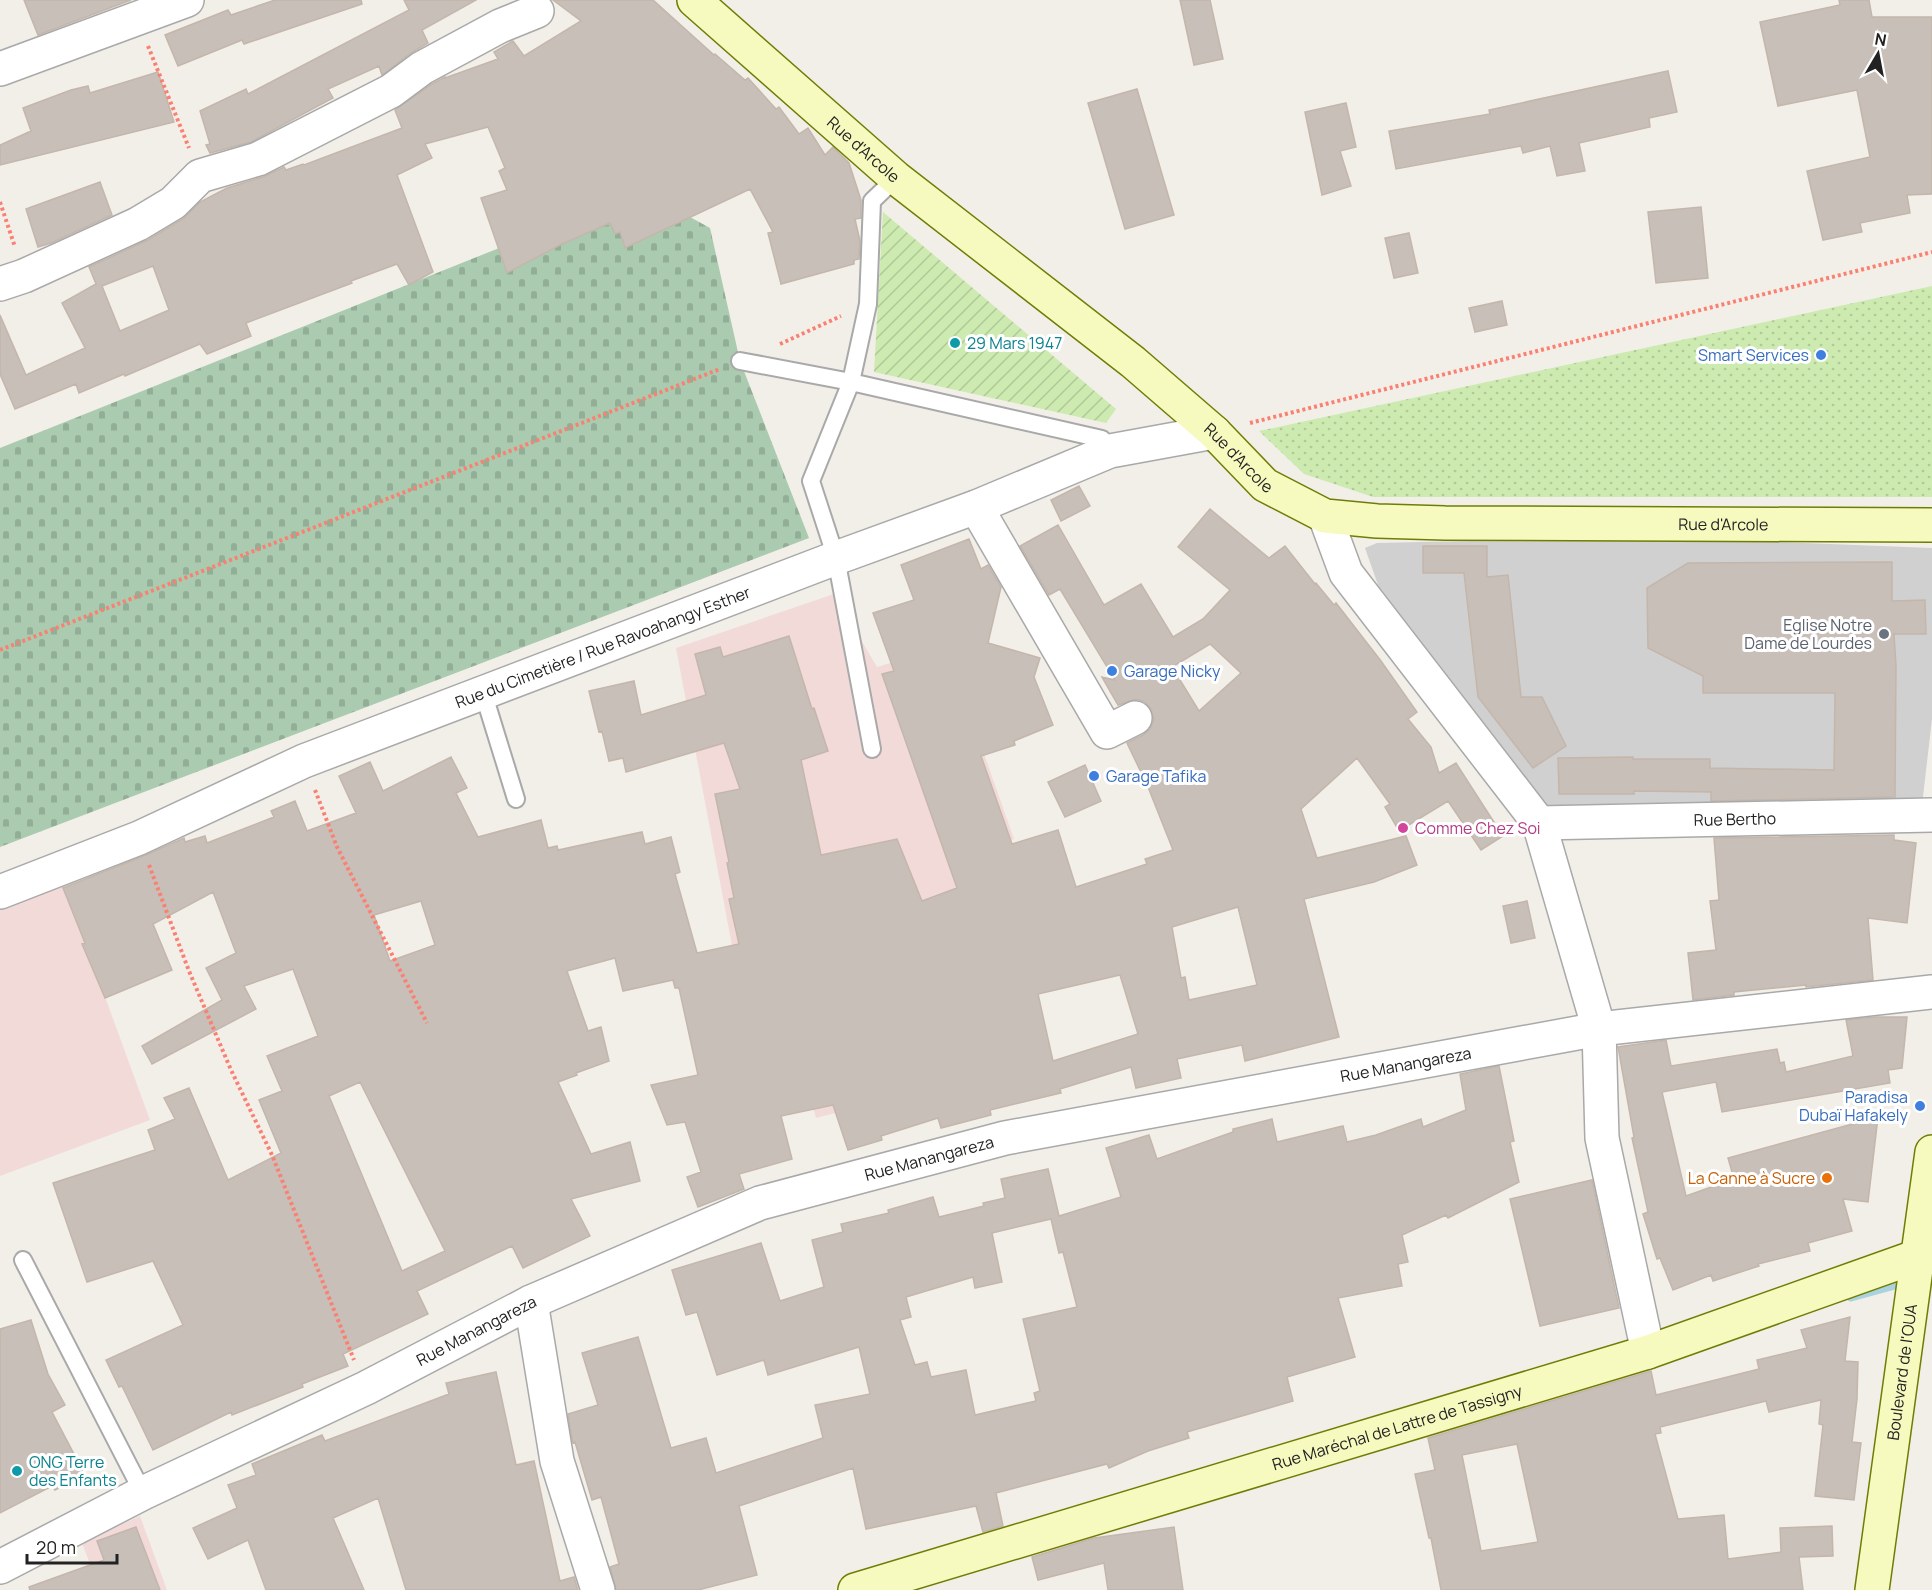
<svg xmlns="http://www.w3.org/2000/svg" width="1932" height="1590" font-family="Manrope,sans-serif">
<defs>
<pattern id="grass-dots" width="8" height="8" patternUnits="userSpaceOnUse" patternTransform="scale(1.5)"><rect width="8" height="8" fill="#cdebb0"/><path d="M2 2h.1M6 6h.1" fill="none" stroke="#b0c997" stroke-width="1.8" stroke-linecap="round"/></pattern>
<pattern id="cemetery-stones" width="16" height="16" patternUnits="userSpaceOnUse" patternTransform="scale(1.5)"><rect width="16" height="16" fill="#aacbaf"/><path d="M2 7V4a2 2 0 0 1 4 0v3zM10 15v-3a2 2 0 0 1 4 0v3z" fill="#92ae96"/></pattern>
<pattern id="garden-furrows" width="10" height="10" patternUnits="userSpaceOnUse" patternTransform="scale(1.5)"><rect width="10" height="10" fill="#cdebb0"/><path d="M-1 1l2-2M0 10L10 0M9 11l2-2" fill="none" stroke="#b0c997"/></pattern>
</defs>
<rect width="100%" height="100%" fill="#f2efe9"/>
<path fill="#f2dad9" d="M 834,594 L 877,667 L 946,646 L 1014,839 L 956,858 L 1000,1033 L 909,1094 L 816,1118 L 795,1044 L 752,1052 L 676,648 Z
M 59,871 L 150,1120 L 0,1176 L 0,895 Z
M 140,1516 L 167,1590 L 100,1590 L 82,1543 Z"/>
<path fill="#d0d0d0" d="M 1652,537 L 1932,548 L 1932,719 L 1922,805 L 1551,810 L 1378,585 L 1365,548 L 1377,543 Z"/>
<path fill="url(#grass-dots)" d="M 1932,286 L 1932,497 L 1373,497 L 1304,474 L 1259,431 Z"/>
<path fill="url(#cemetery-stones)" d="M 599,208 L 690,217 L 710,228 L 740,361 L 809,538 L 0,847 L 0,448 Z"/>
<path fill="url(#garden-furrows)" d="M 883,212 L 1116,409 L 1106,423 L 874,372 Z"/>
<g fill="none" stroke-linecap="round" stroke-linejoin="round">
<path stroke="#aad3df" stroke-width="9" d="M 1851,1297 L 1895,1285"/>
</g>
<path fill="#c7bfb8" stroke="#c4b6ab" stroke-width="1.5" fill-rule="evenodd" d="M 24,0 L 131,0 L 38,35 Z
M 275,0 L 361,0 L 362,4 L 244,44 L 242,40 L 178,66 L 165,35 L 228,10 L 231,15 Z
M 404,0 L 476,0 L 422,30 L 428,43 L 411,53 L 382,75 L 379,66 L 328,89 L 333,98 L 251,142 L 210,153 L 206,145 L 210,144 L 200,111 L 246,89 L 248,94 L 409,10 Z
M 553,0 L 653,0 L 714,55 L 715,54 L 745,80 L 748,78 L 776,109 L 779,107 L 799,134 L 808,128 L 825,155 L 833,147 L 849,163 L 861,200 L 861,218 L 855,219 L 860,241 L 859,259 L 854,260 L 854,264 L 781,284 L 768,233 L 773,232 L 750,189 L 625,248 L 620,232 L 615,234 L 610,223 L 560,245 L 507,273 L 481,198 L 507,190 L 499,171 L 505,168 L 488,127 L 425,144 L 432,158 L 397,175 L 433,272 L 409,285 L 397,264 L 351,281 L 352,283 L 246,323 L 251,336 L 207,354 L 200,344 L 125,376 L 124,374 L 79,393 L 76,384 L 15,409 L 0,374 L 0,315 L 26,375 L 85,348 L 62,303 L 96,284 L 89,267 L 148,240 L 183,219 L 200,202 L 227,188 L 263,177 L 284,167 L 286,170 L 303,164 L 304,165 L 402,128 L 395,110 L 432,84 L 445,77 L 445,78 L 498,59 L 494,52 L 513,41 L 524,56 L 581,21 ZM 153,266 L 169,310 L 120,331 L 102,286 Z
M 1180,0 L 1210,0 L 1223,59 L 1194,65 Z
M 1839,0 L 1869,0 L 1872,17 L 1932,17 L 1932,194 L 1907,195 L 1910,213 L 1860,223 L 1862,232 L 1823,240 L 1807,171 L 1870,157 L 1857,90 L 1778,106 L 1760,22 L 1840,5 Z
M 1668,71 L 1677,112 L 1649,118 L 1650,127 L 1579,143 L 1585,171 L 1557,176 L 1550,146 L 1523,153 L 1521,146 L 1396,169 L 1389,131 L 1490,114 L 1489,110 Z
M 158,72 L 174,122 L 0,165 L 0,145 L 31,131 L 23,108 L 71,90 L 88,86 L 90,93 Z
M 1137,89 L 1174,215 L 1125,229 L 1088,103 Z
M 1346,103 L 1356,147 L 1340,151 L 1351,186 L 1322,195 L 1305,112 Z
M 100,182 L 112,215 L 51,243 L 38,247 L 26,209 Z
M 1701,207 L 1708,278 L 1656,283 L 1648,212 Z
M 1409,233 L 1418,273 L 1394,278 L 1385,238 Z
M 1502,301 L 1507,325 L 1475,332 L 1469,308 Z
M 1079,486 L 1090,506 L 1061,521 L 1051,500 Z
M 1210,509 L 1269,558 L 1285,546 L 1315,584 L 1316,583 L 1334,605 L 1336,603 L 1381,661 L 1417,712 L 1408,719 L 1431,747 L 1439,773 L 1456,763 L 1503,836 L 1481,850 L 1448,801 L 1399,831 L 1385,807 L 1390,804 L 1357,758 L 1301,809 L 1317,858 L 1406,836 L 1417,865 L 1374,882 L 1304,899 L 1339,1037 L 1245,1061 L 1242,1045 L 1177,1059 L 1181,1078 L 1136,1088 L 1131,1067 L 1060,1089 L 1061,1093 L 990,1110 L 991,1115 L 941,1128 L 938,1118 L 881,1136 L 882,1140 L 848,1150 L 833,1105 L 781,1116 L 792,1159 L 739,1174 L 744,1189 L 698,1207 L 687,1177 L 701,1172 L 685,1122 L 667,1125 L 651,1085 L 698,1075 L 679,988 L 675,988 L 673,980 L 623,991 L 615,958 L 567,971 L 588,1031 L 601,1027 L 609,1061 L 576,1073 L 577,1075 L 558,1082 L 591,1154 L 630,1142 L 640,1181 L 571,1199 L 590,1236 L 523,1268 L 512,1246 L 417,1291 L 428,1314 L 343,1354 L 348,1366 L 302,1384 L 303,1387 L 232,1415 L 231,1412 L 153,1450 L 122,1386 L 119,1387 L 106,1360 L 183,1325 L 153,1261 L 87,1282 L 53,1183 L 155,1150 L 148,1130 L 175,1119 L 164,1098 L 189,1088 L 228,1180 L 281,1153 L 259,1100 L 282,1091 L 267,1056 L 318,1036 L 293,969 L 244,986 L 256,1009 L 152,1064 L 142,1046 L 222,1000 L 206,968 L 236,953 L 213,892 L 153,924 L 172,970 L 105,998 L 82,944 L 85,943 L 63,888 L 146,855 L 184,838 L 185,842 L 205,836 L 207,843 L 274,817 L 271,811 L 295,801 L 307,831 L 356,813 L 339,776 L 370,762 L 383,791 L 451,757 L 467,788 L 456,793 L 478,837 L 541,820 L 548,848 L 557,846 L 558,850 L 642,832 L 645,844 L 671,837 L 680,872 L 675,874 L 697,953 L 739,944 L 729,899 L 734,898 L 727,863 L 729,862 L 715,794 L 740,789 L 724,743 L 626,772 L 623,758 L 609,761 L 602,731 L 599,732 L 589,691 L 634,681 L 641,715 L 706,695 L 695,654 L 720,647 L 723,657 L 789,636 L 812,709 L 814,708 L 828,751 L 801,760 L 821,855 L 897,839 L 922,901 L 957,888 L 882,674 L 894,671 L 873,613 L 914,600 L 901,565 L 969,539 L 981,569 L 988,565 L 1001,587 L 988,643 L 1040,658 L 1034,677 L 1053,725 L 1014,741 L 1015,745 L 981,756 L 1012,844 L 1058,830 L 1076,887 L 1147,864 L 1145,859 L 1173,850 L 1148,787 L 1127,743 L 1143,735 L 1150,729 L 1154,719 L 1151,709 L 1145,702 L 1136,699 L 1118,705 L 1102,677 L 1115,680 L 1060,589 L 1049,595 L 1020,546 L 1058,525 L 1104,605 L 1141,584 L 1173,637 L 1203,619 L 1230,590 L 1178,547 ZM 1210,644 L 1241,673 L 1199,711 L 1172,667 ZM 421,901 L 435,945 L 390,961 L 374,915 ZM 1238,907 L 1257,985 L 1189,1000 L 1185,977 L 1181,978 L 1172,927 ZM 1120,975 L 1138,1034 L 1053,1061 L 1038,994 ZM 360,1082 L 445,1251 L 402,1271 L 329,1096 Z
M 1423,546 L 1487,546 L 1487,577 L 1508,575 L 1521,697 L 1542,697 L 1566,746 L 1533,768 L 1478,697 L 1464,573 L 1423,573 Z
M 1892,562 L 1892,601 L 1925,600 L 1926,634 L 1894,634 L 1896,666 L 1895,797 L 1711,801 L 1711,792 L 1634,791 L 1634,794 L 1559,794 L 1558,758 L 1633,757 L 1633,759 L 1710,759 L 1710,768 L 1834,770 L 1835,693 L 1703,693 L 1703,676 L 1648,648 L 1647,588 L 1688,563 Z
M 1085,765 L 1101,801 L 1065,817 L 1048,782 Z
M 1894,835 L 1894,840 L 1916,843 L 1907,923 L 1868,918 L 1873,980 L 1806,987 L 1806,985 L 1734,992 L 1734,995 L 1693,1000 L 1688,953 L 1716,950 L 1710,901 L 1719,900 L 1714,838 Z
M 1527,901 L 1535,938 L 1511,943 L 1503,906 Z
M 1876,1017 L 1907,1017 L 1902,1068 L 1888,1070 L 1890,1083 L 1722,1112 L 1716,1082 L 1662,1092 L 1686,1196 L 1734,1179 L 1728,1158 L 1878,1117 L 1868,1202 L 1843,1199 L 1852,1231 L 1808,1243 L 1810,1251 L 1758,1264 L 1759,1266 L 1713,1281 L 1711,1275 L 1673,1290 L 1660,1258 L 1657,1259 L 1643,1214 L 1648,1212 L 1632,1138 L 1634,1137 L 1618,1047 L 1666,1040 L 1671,1066 L 1777,1049 L 1780,1063 L 1784,1062 L 1786,1072 L 1853,1056 L 1846,1020 Z
M 1499,1066 L 1514,1141 L 1510,1142 L 1519,1182 L 1448,1218 L 1446,1215 L 1402,1235 L 1408,1262 L 1398,1264 L 1402,1286 L 1338,1298 L 1355,1357 L 1287,1377 L 1293,1401 L 1187,1432 L 1189,1438 L 1148,1451 L 1109,1468 L 1107,1464 L 996,1493 L 1003,1526 L 983,1532 L 976,1506 L 866,1529 L 853,1468 L 739,1506 L 757,1575 L 698,1590 L 616,1590 L 610,1567 L 619,1564 L 601,1497 L 592,1500 L 575,1442 L 573,1443 L 572,1439 L 568,1414 L 598,1405 L 582,1353 L 638,1337 L 671,1448 L 706,1438 L 716,1473 L 823,1438 L 815,1405 L 870,1394 L 859,1347 L 768,1375 L 764,1360 L 717,1375 L 697,1312 L 686,1315 L 672,1270 L 761,1243 L 780,1301 L 824,1287 L 812,1240 L 843,1232 L 841,1224 L 889,1213 L 888,1210 L 933,1197 L 939,1217 L 984,1206 L 983,1203 L 1005,1198 L 1001,1179 L 1048,1169 L 1059,1216 L 1121,1197 L 1106,1148 L 1149,1135 L 1157,1159 L 1233,1132 L 1233,1129 L 1272,1119 L 1277,1142 L 1343,1126 L 1347,1142 L 1376,1135 L 1421,1119 L 1423,1127 L 1466,1110 L 1460,1074 ZM 1051,1219 L 1059,1253 L 1063,1252 L 1077,1307 L 1023,1319 L 1040,1391 L 1034,1393 L 1036,1401 L 975,1415 L 966,1370 L 931,1377 L 927,1362 L 915,1365 L 900,1320 L 911,1317 L 906,1297 L 973,1277 L 975,1288 L 1002,1282 L 992,1233 Z
M 1592,1180 L 1619,1308 L 1540,1326 L 1510,1199 Z
M 1850,1317 L 1845,1361 L 1858,1362 L 1857,1399 L 1852,1442 L 1861,1443 L 1854,1500 L 1815,1496 L 1823,1425 L 1819,1424 L 1821,1400 L 1769,1412 L 1766,1401 L 1660,1427 L 1661,1433 L 1655,1434 L 1678,1519 L 1724,1515 L 1728,1559 L 1781,1552 L 1780,1528 L 1832,1526 L 1833,1556 L 1799,1557 L 1803,1590 L 1441,1590 L 1431,1538 L 1429,1538 L 1415,1474 L 1435,1470 L 1428,1438 L 1651,1371 L 1656,1395 L 1759,1369 L 1757,1360 L 1807,1348 L 1801,1330 ZM 1517,1444 L 1538,1542 L 1481,1551 L 1462,1455 Z
M 31,1320 L 48,1374 L 65,1405 L 52,1412 L 85,1475 L 55,1490 L 52,1486 L 0,1513 L 0,1329 Z
M 496,1372 L 516,1465 L 534,1461 L 560,1581 L 574,1577 L 578,1590 L 406,1590 L 378,1498 L 333,1518 L 364,1590 L 266,1590 L 248,1540 L 208,1559 L 193,1528 L 237,1508 L 228,1485 L 256,1475 L 252,1464 L 322,1435 L 325,1441 L 449,1394 L 446,1383 Z
M 136,1527 L 160,1590 L 30,1590 L 29,1587 L 104,1560 L 97,1541 Z
M 1174,1527 L 1183,1590 L 1108,1590 L 1104,1563 L 1038,1580 L 1032,1557 L 1094,1538 Z"/>
<g fill="none" stroke-linecap="round" stroke-linejoin="round">
<g stroke="#a9a9a9" stroke-width="20">
<path id="lane" d="M 740,361 L 851,382 L 1102,439 L 1110,451
M 483,692 L 516,799
M 872,749 L 836,558 L 811,481 L 851,382 L 868,304 L 872,201 L 896,178
M 23,1260 L 143,1493"/>
</g>
<g stroke="#a9a9a9" stroke-width="36">
<g id="street">
<path d="M 0,69 L 187,0"/>
<path d="M 0,284 L 24,276 L 138,224 L 173,203 L 200,176 L 258,159 L 391,91 L 422,68 L 500,26 L 537,11"/>
<path d="M 976,507 L 1107,732 L 1135,718"/>
<path d="M 1325,516 L 1346,573 L 1539,823 L 1599,1029 L 1602,1138 L 1648,1352"/>
<path id="s1" d="M 1539,823 L 1932,815"/>
<path id="s2" d="M 0,892 L 139,838 L 304,761 L 836,558 L 976,507 L 1110,451 L 1214,432"/>
<path d="M 531,1302 L 557,1461 L 598,1590"/>
<path id="s3" d="M 0,1567 L 143,1493 L 366,1388 L 531,1302 L 760,1203 L 1005,1138 L 1599,1029 L 1932,992"/>
</g>
</g>
<g stroke="#707d05" stroke-width="36">
<g id="secondary">
<path id="s4" d="M 694,0 L 896,178 L 1133,362 L 1214,432 L 1265,485 L 1325,516 L 1377,521 L 1445,523 L 1932,525"/>
<path id="s5" d="M 855,1590 L 1648,1352 L 1932,1251"/>
<path id="s6" d="M 1872,1590 L 1932,1152"/>
</g>
</g>
<path stroke="#fa8072" stroke-width="4" stroke-dasharray="3 3" stroke-linecap="butt" d="M 148,46 L 189,148
M 0,202 L 15,247
M 780,344 L 841,316
M 1250,423 L 1932,252
M 0,650 L 720,369
M 315,790 L 337,847 L 427,1023
M 149,865 L 189,971 L 231,1070 L 272,1155 L 354,1360"/>
<use href="#lane" stroke="#fff" stroke-width="16"/>
<use href="#street" stroke="#fff" stroke-width="33"/>
<use href="#secondary" stroke="#f7fabf" stroke-width="33"/>
</g>
<g fill="#0f9aa8" stroke="#fff" stroke-width="2">
<circle cx="955" cy="343" r="6"/>
<circle cx="17" cy="1471" r="6"/>
</g>
<g fill="#3f7fe0" stroke="#fff" stroke-width="2">
<circle cx="1821" cy="355" r="6"/>
<circle cx="1112" cy="671" r="6"/>
<circle cx="1094" cy="776" r="6"/>
<circle cx="1920" cy="1106" r="6"/>
</g>
<circle fill="#6b7280" stroke="#fff" stroke-width="2" cx="1884" cy="634" r="6"/>
<circle fill="#d1479c" stroke="#fff" stroke-width="2" cx="1403" cy="828" r="6"/>
<circle fill="#e8710a" stroke="#fff" stroke-width="2" cx="1827" cy="1178" r="6"/>
<g text-anchor="middle" stroke-width="6" stroke-linejoin="round" paint-order="stroke">
<g font-size="16" fill="#222" stroke="#fff">
<text dy="6" stroke="none"><textPath href="#s4" startOffset="226">Rue d'Arcole</textPath></text>
<text dy="6" stroke="none"><textPath href="#s4" startOffset="712">Rue d'Arcole</textPath></text>
<text dy="6" stroke="none"><textPath href="#s4" startOffset="1216">Rue d'Arcole</textPath></text>
<text dy="6" stroke="none"><textPath href="#s2" startOffset="651">Rue du Cimetière / Rue Ravoahangy Esther</textPath></text>
<text dy="6" stroke="none"><textPath href="#s1" startOffset="196">Rue Bertho</textPath></text>
<text dy="6" stroke="none"><textPath href="#s3" startOffset="1504">Rue Manangareza</textPath></text>
<text dy="6" stroke="none"><textPath href="#s3" startOffset="1018">Rue Manangareza</textPath></text>
<text dy="6" stroke="none"><textPath href="#s3" startOffset="532">Rue Manangareza</textPath></text>
<text dy="6" stroke="none"><textPath href="#s6" startOffset="220">Boulevard de l'OUA</textPath></text>
<text dy="6" stroke="none"><textPath href="#s5" startOffset="566">Rue Maréchal de Lattre de Tassigny</textPath></text>
</g>
<g font-size="16" fill="#0d838f" stroke="#fff" text-anchor="start">
<text x="967" y="349">29 Mars 1947</text>
<text x="29" y="1468">ONG Terre<tspan x="29" dy="18">des Enfants</tspan></text>
</g>
<g font-size="16" fill="#366cbe" stroke="#fff" text-anchor="end">
<text x="1809" y="361">Smart Services</text>
<text x="1124" y="677" text-anchor="start">Garage Nicky</text>
<text x="1106" y="782" text-anchor="start">Garage Tafika</text>
<text x="1908" y="1103">Paradisa<tspan x="1908" dy="18">Dubaï Hafakely</tspan></text>
</g>
<g font-size="16" fill="#5b616d" stroke="#fff" text-anchor="end">
<text x="1872" y="631">Eglise Notre<tspan x="1872" dy="18">Dame de Lourdes</tspan></text>
</g>
<g font-size="16" fill="#b23c85" stroke="#fff" text-anchor="start">
<text x="1415" y="834">Comme Chez Soi</text>
</g>
<g font-size="16" fill="#c56008" stroke="#fff" text-anchor="end">
<text x="1815" y="1184">La Canne à Sucre</text>
</g>
</g>
<g transform="translate(1878 54) rotate(10)" stroke="#ffffff" stroke-width="4.5" paint-order="stroke">
<path d="M0-4.5L10 22L0 15L-10 22Z" fill="#222222"/>
<text y="-9" font-size="16" font-weight="bold" text-anchor="middle" fill="#222222">N</text>
</g>
<path d="M27 1554v9h90v-9" fill="none" stroke="#222222" stroke-width="3"/>
<text x="36" y="1554" font-size="18" fill="#222222" stroke="#ffffff" stroke-width="4.5" paint-order="stroke">20 m</text>
</svg>
